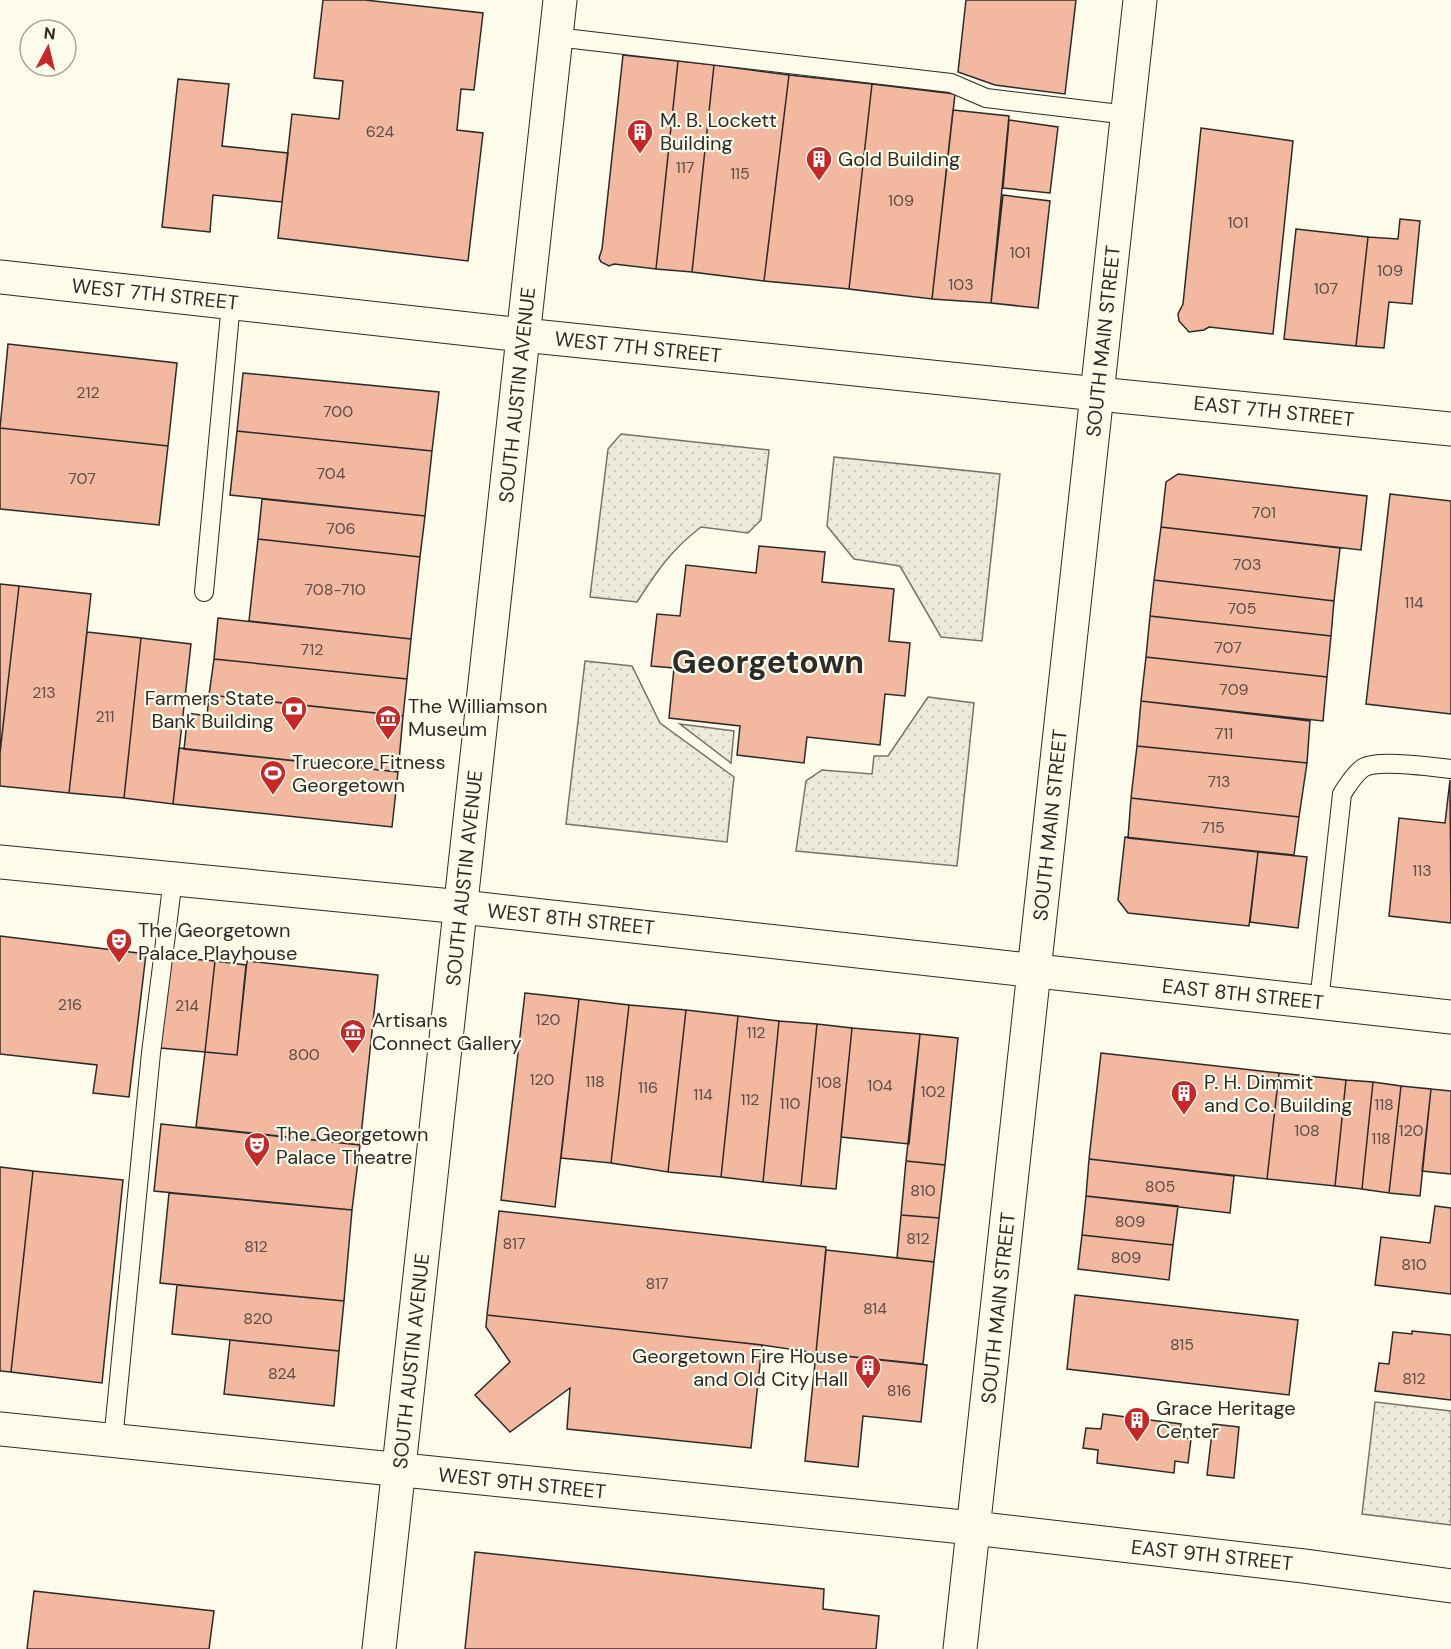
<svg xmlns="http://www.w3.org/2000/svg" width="1451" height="1649" font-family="'DM Sans',sans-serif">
<defs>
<pattern id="grass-dots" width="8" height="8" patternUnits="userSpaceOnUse" patternTransform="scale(1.5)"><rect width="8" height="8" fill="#ecebdb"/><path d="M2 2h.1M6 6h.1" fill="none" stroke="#cbcabc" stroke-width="1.8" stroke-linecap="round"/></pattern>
</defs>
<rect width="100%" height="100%" fill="#fdfbea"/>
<path fill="url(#grass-dots)" stroke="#74746e" stroke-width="1.5" d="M 621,434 L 769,450 L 761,520 L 748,533 L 701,527 C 671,550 657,571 637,602 L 590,597 L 608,449 Z
M 834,457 L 1000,474 L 982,641 L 941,637 L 900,566 L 854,559 L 827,526 Z
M 585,661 L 632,666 L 660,723 L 734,777 L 727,842 L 566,824 Z
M 928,697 L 974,703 L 957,866 L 796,851 L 806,781 L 822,770 L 872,774 L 874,756 L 888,756 Z
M 680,724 L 734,731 L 731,763 Z
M 1375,1402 L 1451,1411 L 1451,1525 L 1362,1514 Z"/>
<path fill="#f2b8a0" stroke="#2b2b2b" stroke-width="1.5" d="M 323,0 L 365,0 L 483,13 L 474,90 L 461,89 L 457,130 L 483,133 L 468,261 L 278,238 L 292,114 L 339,119 L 343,81 L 314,78 Z
M 966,0 L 1076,0 L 1065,94 L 995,85 L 958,72 Z
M 623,55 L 678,61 L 656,269 L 614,264 L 609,266 L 601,262 L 599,258 L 602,249 Z
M 678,61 L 714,65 L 692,272 L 656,269 Z
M 714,65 L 789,75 L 764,281 L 692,272 Z
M 789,75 L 872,84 L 849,289 L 764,281 Z
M 178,79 L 229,84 L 222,146 L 288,153 L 282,202 L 213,195 L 210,232 L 162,227 Z
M 872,84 L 955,94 L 932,299 L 849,289 Z
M 953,110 L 1009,116 L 991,303 L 932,299 Z
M 1009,120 L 1058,127 L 1050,193 L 1003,188 Z
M 1201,128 L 1293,141 L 1273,334 L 1209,327 L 1204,330 L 1189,332 L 1179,321 L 1178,314 L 1183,304 Z
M 1003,195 L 1050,201 L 1038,308 L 991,303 Z
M 1400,219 L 1420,221 L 1412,304 L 1389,302 L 1384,348 L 1356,346 L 1368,237 L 1398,239 Z
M 1296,229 L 1368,237 L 1356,346 L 1284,339 Z
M 8,344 L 177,363 L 168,446 L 0,428 Z
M 243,373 L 439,392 L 432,451 L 237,431 Z
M 0,428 L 168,446 L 159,525 L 0,509 Z
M 237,431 L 432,451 L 425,516 L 230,495 Z
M 1178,474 L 1367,496 L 1361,550 L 1161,527 L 1166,482 Z
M 1390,494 L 1451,501 L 1451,714 L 1366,704 Z
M 262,499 L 425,516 L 420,557 L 258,539 Z
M 1161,527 L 1340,548 L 1334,601 L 1154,580 Z
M 258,539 L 420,557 L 411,639 L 249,621 Z
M 759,546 L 825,552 L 822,582 L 894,589 L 889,641 L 910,643 L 905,696 L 885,694 L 880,745 L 807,737 L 804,763 L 737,755 L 740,726 L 669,718 L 674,668 L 651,666 L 657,614 L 680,616 L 686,565 L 756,573 Z
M 1154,580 L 1334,601 L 1331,636 L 1150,616 Z
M 0,584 L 19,586 L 0,753 Z
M 19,586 L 91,594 L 69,793 L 0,786 L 0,753 Z
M 1150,616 L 1331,636 L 1327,677 L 1146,657 Z
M 218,618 L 411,639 L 407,679 L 214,659 Z
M 87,632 L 141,638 L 124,798 L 69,793 Z
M 141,638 L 191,644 L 173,804 L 124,798 Z
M 1146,657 L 1327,677 L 1323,721 L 1141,701 Z
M 214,659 L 407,679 L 403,716 L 209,695 Z
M 209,695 L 403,716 L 398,772 L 184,749 L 188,713 L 207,716 Z
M 1141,701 L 1310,721 L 1307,763 L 1137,746 Z
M 1137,746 L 1307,763 L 1299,817 L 1131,798 Z
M 179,748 L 398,772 L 392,827 L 173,804 Z
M 1450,780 L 1451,923 L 1389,916 L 1399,818 L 1445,823 Z
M 1131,798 L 1299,817 L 1294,855 L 1128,838 Z
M 1125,837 L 1258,852 L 1249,926 L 1128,913 L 1118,900 Z
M 1258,852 L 1307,857 L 1298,928 L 1250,922 Z
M 0,936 L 146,954 L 129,1097 L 93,1093 L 97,1065 L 0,1054 Z
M 169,957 L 215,961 L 205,1052 L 160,1048 Z
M 215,961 L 246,965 L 237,1055 L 205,1052 Z
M 247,961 L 378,975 L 360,1145 L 196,1127 L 205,1052 L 237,1055 Z
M 525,993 L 579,999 L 555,1207 L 501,1200 Z
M 579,999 L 629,1005 L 611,1163 L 561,1158 Z
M 629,1005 L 686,1010 L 668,1172 L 611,1163 Z
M 686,1010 L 738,1016 L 721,1177 L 668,1172 Z
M 738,1016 L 779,1021 L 763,1182 L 721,1177 Z
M 779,1021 L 817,1024 L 801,1186 L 763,1182 Z
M 817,1024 L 852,1028 L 836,1189 L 801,1186 Z
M 852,1028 L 920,1034 L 909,1144 L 841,1137 Z
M 920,1034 L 958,1038 L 945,1165 L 906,1161 Z
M 1101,1053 L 1279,1073 L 1267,1179 L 1089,1159 Z
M 1279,1073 L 1346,1080 L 1335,1186 L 1267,1179 Z
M 1346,1080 L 1373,1082 L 1362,1189 L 1335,1186 Z
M 1373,1082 L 1401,1086 L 1389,1193 L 1362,1189 Z
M 1401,1086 L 1431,1089 L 1420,1196 L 1389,1193 Z
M 1431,1089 L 1451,1091 L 1451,1174 L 1422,1171 Z
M 161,1124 L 360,1145 L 352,1210 L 154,1191 Z
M 1089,1159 L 1234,1176 L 1230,1213 L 1086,1196 Z
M 906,1161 L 945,1165 L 939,1218 L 901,1215 Z
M 0,1167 L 33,1171 L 11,1372 L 0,1371 Z
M 33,1171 L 123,1180 L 102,1383 L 11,1372 Z
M 169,1193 L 352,1210 L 344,1301 L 160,1283 Z
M 1086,1196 L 1178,1206 L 1173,1245 L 1082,1235 Z
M 1435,1206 L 1451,1208 L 1451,1294 L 1375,1285 L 1381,1237 L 1430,1243 Z
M 499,1211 L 826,1247 L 816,1353 L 762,1345 L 487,1315 Z
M 901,1215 L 939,1218 L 934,1262 L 897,1258 Z
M 1082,1235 L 1173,1245 L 1169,1280 L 1078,1269 Z
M 826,1250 L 934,1262 L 923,1364 L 816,1353 Z
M 177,1285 L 344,1301 L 339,1351 L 172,1334 Z
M 1075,1295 L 1298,1320 L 1289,1395 L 1067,1369 Z
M 487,1315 L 762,1345 L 751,1448 L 567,1429 L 570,1388 L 510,1432 L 475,1395 L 510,1362 L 486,1327 Z
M 1412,1331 L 1451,1335 L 1451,1400 L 1375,1391 L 1379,1363 L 1389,1364 L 1393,1332 L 1412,1334 Z
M 230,1340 L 339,1351 L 334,1406 L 224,1394 Z
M 816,1353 L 927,1365 L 921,1422 L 863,1416 L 858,1467 L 805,1461 Z
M 1103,1414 L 1181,1424 L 1180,1436 L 1191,1439 L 1188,1463 L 1175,1461 L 1174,1473 L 1097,1463 L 1098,1450 L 1083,1448 L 1086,1428 L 1101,1429 Z
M 1213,1424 L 1239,1427 L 1234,1478 L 1207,1475 Z
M 475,1552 L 824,1589 L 823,1609 L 879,1616 L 876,1649 L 465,1649 Z
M 34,1591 L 214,1611 L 209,1649 L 27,1649 Z"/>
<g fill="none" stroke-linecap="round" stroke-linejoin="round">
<g stroke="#2b2b2b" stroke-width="20">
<path id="service" d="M 556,37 L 951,83 L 986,98 L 1128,115
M 204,592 L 231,303
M 1319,1002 L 1342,794 C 1348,785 1354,774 1363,768 C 1377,759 1432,767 1451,769
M 113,1441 L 151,1053 L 173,879"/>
</g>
<g stroke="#2b2b2b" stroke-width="35">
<path id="minor" d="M 0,277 L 523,335 L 1098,394
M 462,907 L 1451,1017
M 0,1429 L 973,1528 L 1304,1566 L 1451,1586
M 960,1649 L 1140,0"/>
</g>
<g stroke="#2b2b2b" stroke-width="35">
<path id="tertiary" d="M 1098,394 L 1451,429
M 0,862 L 462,907"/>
</g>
<g stroke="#2b2b2b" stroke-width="35">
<path id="secondary" d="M 379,1649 L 560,0"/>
</g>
<use href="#service" stroke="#fdfbea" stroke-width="18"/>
<use href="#minor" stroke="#fdfbea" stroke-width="33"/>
<use href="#tertiary" stroke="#fdfbea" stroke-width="33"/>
<use href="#secondary" stroke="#fdfbea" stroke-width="33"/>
</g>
<defs>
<g id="building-pin" transform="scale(1.35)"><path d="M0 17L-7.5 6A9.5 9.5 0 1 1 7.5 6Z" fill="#c62828" stroke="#fdfbea"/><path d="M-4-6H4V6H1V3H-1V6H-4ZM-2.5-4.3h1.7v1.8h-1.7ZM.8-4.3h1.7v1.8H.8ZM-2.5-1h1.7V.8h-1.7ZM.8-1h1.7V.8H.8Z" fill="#fff"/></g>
<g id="bank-pin" transform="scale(1.35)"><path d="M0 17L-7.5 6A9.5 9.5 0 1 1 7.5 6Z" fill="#c62828" stroke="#fdfbea"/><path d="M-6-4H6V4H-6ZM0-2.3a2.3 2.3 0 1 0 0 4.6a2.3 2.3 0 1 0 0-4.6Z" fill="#fff"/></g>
<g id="museum-pin" transform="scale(1.35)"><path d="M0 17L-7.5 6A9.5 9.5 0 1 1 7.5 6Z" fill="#c62828" stroke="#fdfbea"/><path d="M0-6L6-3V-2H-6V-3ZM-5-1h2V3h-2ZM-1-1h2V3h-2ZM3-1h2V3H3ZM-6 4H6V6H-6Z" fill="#fff"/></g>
<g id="stadium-pin" transform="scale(1.35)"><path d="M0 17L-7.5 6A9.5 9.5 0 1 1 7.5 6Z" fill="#c62828" stroke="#fdfbea"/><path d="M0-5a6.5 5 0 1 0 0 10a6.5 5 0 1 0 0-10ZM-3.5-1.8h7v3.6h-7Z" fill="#fff"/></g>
<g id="theatre-pin" transform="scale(1.35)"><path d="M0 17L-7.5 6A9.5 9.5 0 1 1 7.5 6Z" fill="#c62828" stroke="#fdfbea"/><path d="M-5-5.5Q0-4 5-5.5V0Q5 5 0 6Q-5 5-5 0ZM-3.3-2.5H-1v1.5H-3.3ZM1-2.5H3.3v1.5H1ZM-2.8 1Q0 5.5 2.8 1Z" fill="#fff"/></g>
</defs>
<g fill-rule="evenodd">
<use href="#building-pin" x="640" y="132"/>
<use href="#building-pin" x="819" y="159"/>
<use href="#bank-pin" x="294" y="709"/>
<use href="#museum-pin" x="388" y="718"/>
<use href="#stadium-pin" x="273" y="773"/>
<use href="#theatre-pin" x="119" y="941"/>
<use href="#museum-pin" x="353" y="1032"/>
<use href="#building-pin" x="1184" y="1093"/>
<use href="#theatre-pin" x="257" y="1145"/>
<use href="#building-pin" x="868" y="1367"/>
<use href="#building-pin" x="1137" y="1420"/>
</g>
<g text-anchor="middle" stroke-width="4.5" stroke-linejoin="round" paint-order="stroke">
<g font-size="16" fill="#5d4e48">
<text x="380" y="137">624</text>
<text x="685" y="173">117</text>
<text x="740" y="179">115</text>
<text x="901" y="206">109</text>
<text x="1238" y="228">101</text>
<text x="1020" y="258">101</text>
<text x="1390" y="276">109</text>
<text x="961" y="290">103</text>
<text x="1326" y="294">107</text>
<text x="88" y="398">212</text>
<text x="338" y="417">700</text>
<text x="331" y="479">704</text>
<text x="82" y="484">707</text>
<text x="1264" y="518">701</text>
<text x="341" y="534">706</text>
<text x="1247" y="570">703</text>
<text x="335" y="595">708-710</text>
<text x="1414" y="608">114</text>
<text x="1242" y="614">705</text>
<text x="1228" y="653">707</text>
<text x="312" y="655">712</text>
<text x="1234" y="695">709</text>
<text x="44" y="698">213</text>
<text x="105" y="722">211</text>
<text x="1224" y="739">711</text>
<text x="1219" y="787">713</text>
<text x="1213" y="833">715</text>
<text x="1422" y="876">113</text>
<text x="70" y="1010">216</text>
<text x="187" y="1011">214</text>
<text x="548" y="1025">120</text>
<text x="756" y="1038">112</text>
<text x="304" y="1060">800</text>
<text x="542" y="1085">120</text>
<text x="595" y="1087">118</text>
<text x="829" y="1088">108</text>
<text x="880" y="1091">104</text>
<text x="648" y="1093">116</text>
<text x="933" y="1097">102</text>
<text x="703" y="1100">114</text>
<text x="750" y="1105">112</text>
<text x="790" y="1109">110</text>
<text x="1384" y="1110">118</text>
<text x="1307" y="1136">108</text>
<text x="1411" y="1136">120</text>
<text x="1381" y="1144">118</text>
<text x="1160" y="1192">805</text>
<text x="923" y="1196">810</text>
<text x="1130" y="1227">809</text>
<text x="918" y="1244">812</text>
<text x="514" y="1249">817</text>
<text x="256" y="1252">812</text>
<text x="1126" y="1263">809</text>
<text x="1414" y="1270">810</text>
<text x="657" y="1289">817</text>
<text x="875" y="1314">814</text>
<text x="258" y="1324">820</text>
<text x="1182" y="1350">815</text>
<text x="282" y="1379">824</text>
<text x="1414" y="1384">812</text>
<text x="899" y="1396">816</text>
</g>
<g font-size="20" fill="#2b2b2b" stroke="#fdfbea" text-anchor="start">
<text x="660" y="127">M. B. Lockett<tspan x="660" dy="23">Building</tspan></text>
<text x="838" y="166">Gold Building</text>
<text x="274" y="705" text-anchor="end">Farmers State<tspan x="274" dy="23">Bank Building</tspan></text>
<text x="408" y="713">The Williamson<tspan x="408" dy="23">Museum</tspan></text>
<text x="292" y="769">Truecore Fitness<tspan x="292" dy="23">Georgetown</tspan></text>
<text x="138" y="937">The Georgetown<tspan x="138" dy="23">Palace Playhouse</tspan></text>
<text x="372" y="1027">Artisans<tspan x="372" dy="23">Connect Gallery</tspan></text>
<text x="1204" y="1089">P. H. Dimmit<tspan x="1204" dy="23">and Co. Building</tspan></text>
<text x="276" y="1141">The Georgetown<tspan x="276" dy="23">Palace Theatre</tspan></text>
<text x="848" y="1363" text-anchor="end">Georgetown Fire House<tspan x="848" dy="23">and Old City Hall</tspan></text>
<text x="1156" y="1415">Grace Heritage<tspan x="1156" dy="23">Center</tspan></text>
</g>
<g font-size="20" fill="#2b2b2b" stroke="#fdfbea">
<text transform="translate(155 294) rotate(6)" y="7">WEST 7TH STREET</text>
<text transform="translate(1103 341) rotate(-84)" y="7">SOUTH MAIN STREET</text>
<text transform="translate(638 347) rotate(6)" y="7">WEST 7TH STREET</text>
<text transform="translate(517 395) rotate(-84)" y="7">SOUTH AUSTIN AVENUE</text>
<text transform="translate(1274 411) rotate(6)" y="7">EAST 7TH STREET</text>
<text transform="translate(1050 825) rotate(-84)" y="7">SOUTH MAIN STREET</text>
<text transform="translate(464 878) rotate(-84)" y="7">SOUTH AUSTIN AVENUE</text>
<text transform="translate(571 919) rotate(6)" y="7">WEST 8TH STREET</text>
<text transform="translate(1243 994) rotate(6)" y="7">EAST 8TH STREET</text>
<text transform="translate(998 1308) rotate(-84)" y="7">SOUTH MAIN STREET</text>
<text transform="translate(411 1361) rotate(-84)" y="7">SOUTH AUSTIN AVENUE</text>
<text transform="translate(522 1483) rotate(6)" y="7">WEST 9TH STREET</text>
<text transform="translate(1212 1555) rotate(6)" y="7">EAST 9TH STREET</text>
</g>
<g font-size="32" font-weight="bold" fill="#2b2b2b" stroke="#fdfbea">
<text x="768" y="673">Georgetown</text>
</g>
</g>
<g transform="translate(48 48) rotate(7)"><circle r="28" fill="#fdfbea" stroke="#a9a89e" stroke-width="1.5"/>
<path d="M0-4.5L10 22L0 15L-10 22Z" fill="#c62828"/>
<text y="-9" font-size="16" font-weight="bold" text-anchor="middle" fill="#2b2b2b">N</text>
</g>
</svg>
